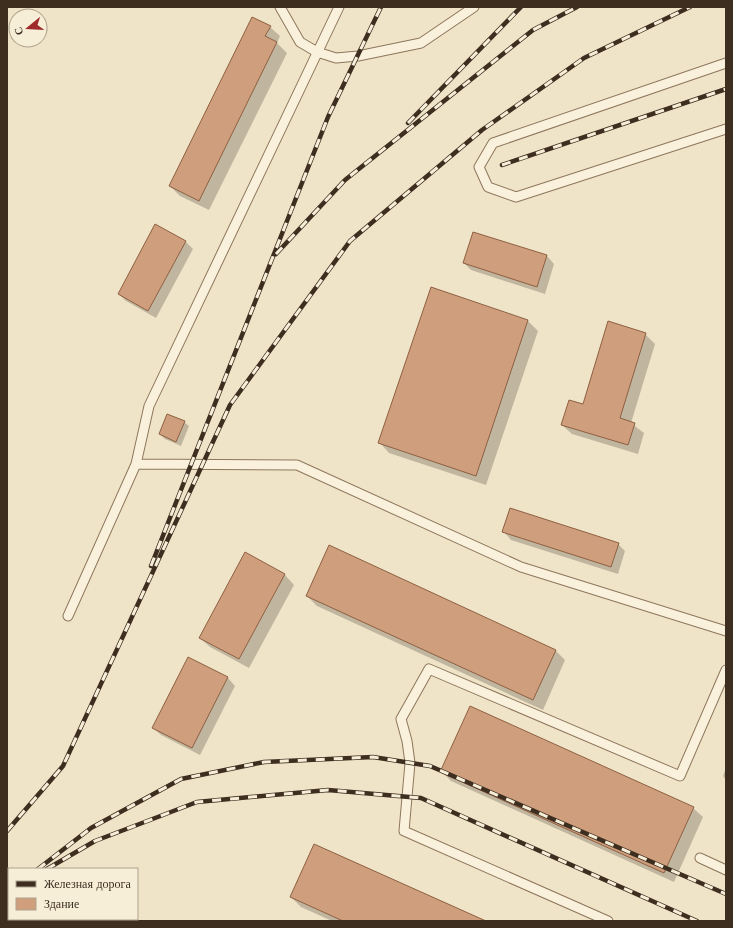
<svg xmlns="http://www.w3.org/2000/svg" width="733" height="928" font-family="'Libre Baskerville',serif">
<rect width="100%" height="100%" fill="#f0e4c8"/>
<path fill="#0003" d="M 270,27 L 280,36 L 277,43 L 287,53 L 209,210 L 180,196 L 170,186 Z
M 156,225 L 186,242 L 193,249 L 156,318 L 126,301 L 119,294 Z
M 474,233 L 547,256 L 554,264 L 545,294 L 471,270 L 464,263 Z
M 431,288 L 528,321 L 538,331 L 486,485 L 389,453 L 380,443 Z
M 645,334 L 655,344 L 631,423 L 644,433 L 638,454 L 572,434 L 562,425 L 584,405 Z
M 184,422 L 189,426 L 181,446 L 165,439 L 160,434 Z
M 504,532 L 618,544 L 625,551 L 618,574 L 511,540 Z
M 246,554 L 285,575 L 294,585 L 249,668 L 210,647 L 200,638 Z
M 307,596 L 555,650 L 565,660 L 543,710 L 317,606 Z
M 189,658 L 228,678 L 235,686 L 200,755 L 161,735 L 153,728 Z
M 726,768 L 726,780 L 723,776 Z
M 442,772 L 693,808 L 703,817 L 674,882 L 451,781 Z
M 291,897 L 483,921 L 332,921 L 301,907 Z"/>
<path fill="#cf9f7d" stroke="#8d5f41" d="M 252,17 L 271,26 L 265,36 L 277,42 L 199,201 L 169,186 Z
M 155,224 L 186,241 L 148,311 L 118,294 Z
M 473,232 L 547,255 L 537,287 L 463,263 Z
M 431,287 L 528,320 L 476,476 L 378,443 Z
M 608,321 L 646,333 L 620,418 L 635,423 L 628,445 L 561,425 L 569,400 L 583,404 Z
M 167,414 L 185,421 L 176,442 L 159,434 Z
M 510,508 L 619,543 L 611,567 L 502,532 Z
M 329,545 L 556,650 L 533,700 L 306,596 Z
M 245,552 L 285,574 L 239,659 L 199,638 Z
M 188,657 L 228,677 L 192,748 L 152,728 Z
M 470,706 L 694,807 L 664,873 L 440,772 Z
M 314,844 L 486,921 L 343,921 L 290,897 Z"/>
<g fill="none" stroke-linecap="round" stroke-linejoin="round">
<g stroke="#8d765c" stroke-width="11">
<path id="service" d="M 280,7 L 300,42 L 317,52 L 336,58 L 358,56 L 421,43 L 474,7
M 726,63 L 493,143 L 479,167 L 488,187 L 516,197 L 726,129
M 136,464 L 149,406 L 339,7
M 68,616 L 136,464 L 297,465 L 521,567 L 726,631
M 700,858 L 726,870
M 608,921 L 404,831 L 410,763 L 407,741 L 401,719 L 429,669 L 680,776 L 726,670"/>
</g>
<use href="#service" stroke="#faf1dc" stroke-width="9"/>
<g stroke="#3d2e20" stroke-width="4.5">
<path id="rail" d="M 408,123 L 521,7
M 502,165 L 726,89
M 276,254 L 345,180 L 533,30 L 577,7
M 151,566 L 328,117 L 381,7
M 7,831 L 63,766 L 230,405 L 350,241 L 482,130 L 584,58 L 690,7
M 38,869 L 91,828 L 181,779 L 264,762 L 373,757 L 430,766 L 726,894
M 47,869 L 95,841 L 197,802 L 328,790 L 421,798 L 697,921
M 7,892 L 9,891"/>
</g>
<use href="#rail" stroke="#f7eed8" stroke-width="3" stroke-dasharray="9" stroke-linecap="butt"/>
</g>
<rect width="733" height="928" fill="none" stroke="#3d2e20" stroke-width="16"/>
<rect x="8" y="868" width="130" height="52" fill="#f7eed8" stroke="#ada18e"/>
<rect x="16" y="881" width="20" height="6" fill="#3d2e20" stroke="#ada18e"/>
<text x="44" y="888" font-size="12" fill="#3d2e20">Железная дорога</text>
<rect x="16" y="898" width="20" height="12" fill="#cf9f7d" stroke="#ada18e"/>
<text x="44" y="908" font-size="12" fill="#3d2e20">Здание</text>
<g transform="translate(28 28) rotate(252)"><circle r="19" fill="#f7eed8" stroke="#ada18e"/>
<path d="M0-3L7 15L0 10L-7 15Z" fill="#9e2a2b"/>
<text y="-6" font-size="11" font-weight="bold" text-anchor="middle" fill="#3d2e20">С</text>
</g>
</svg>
